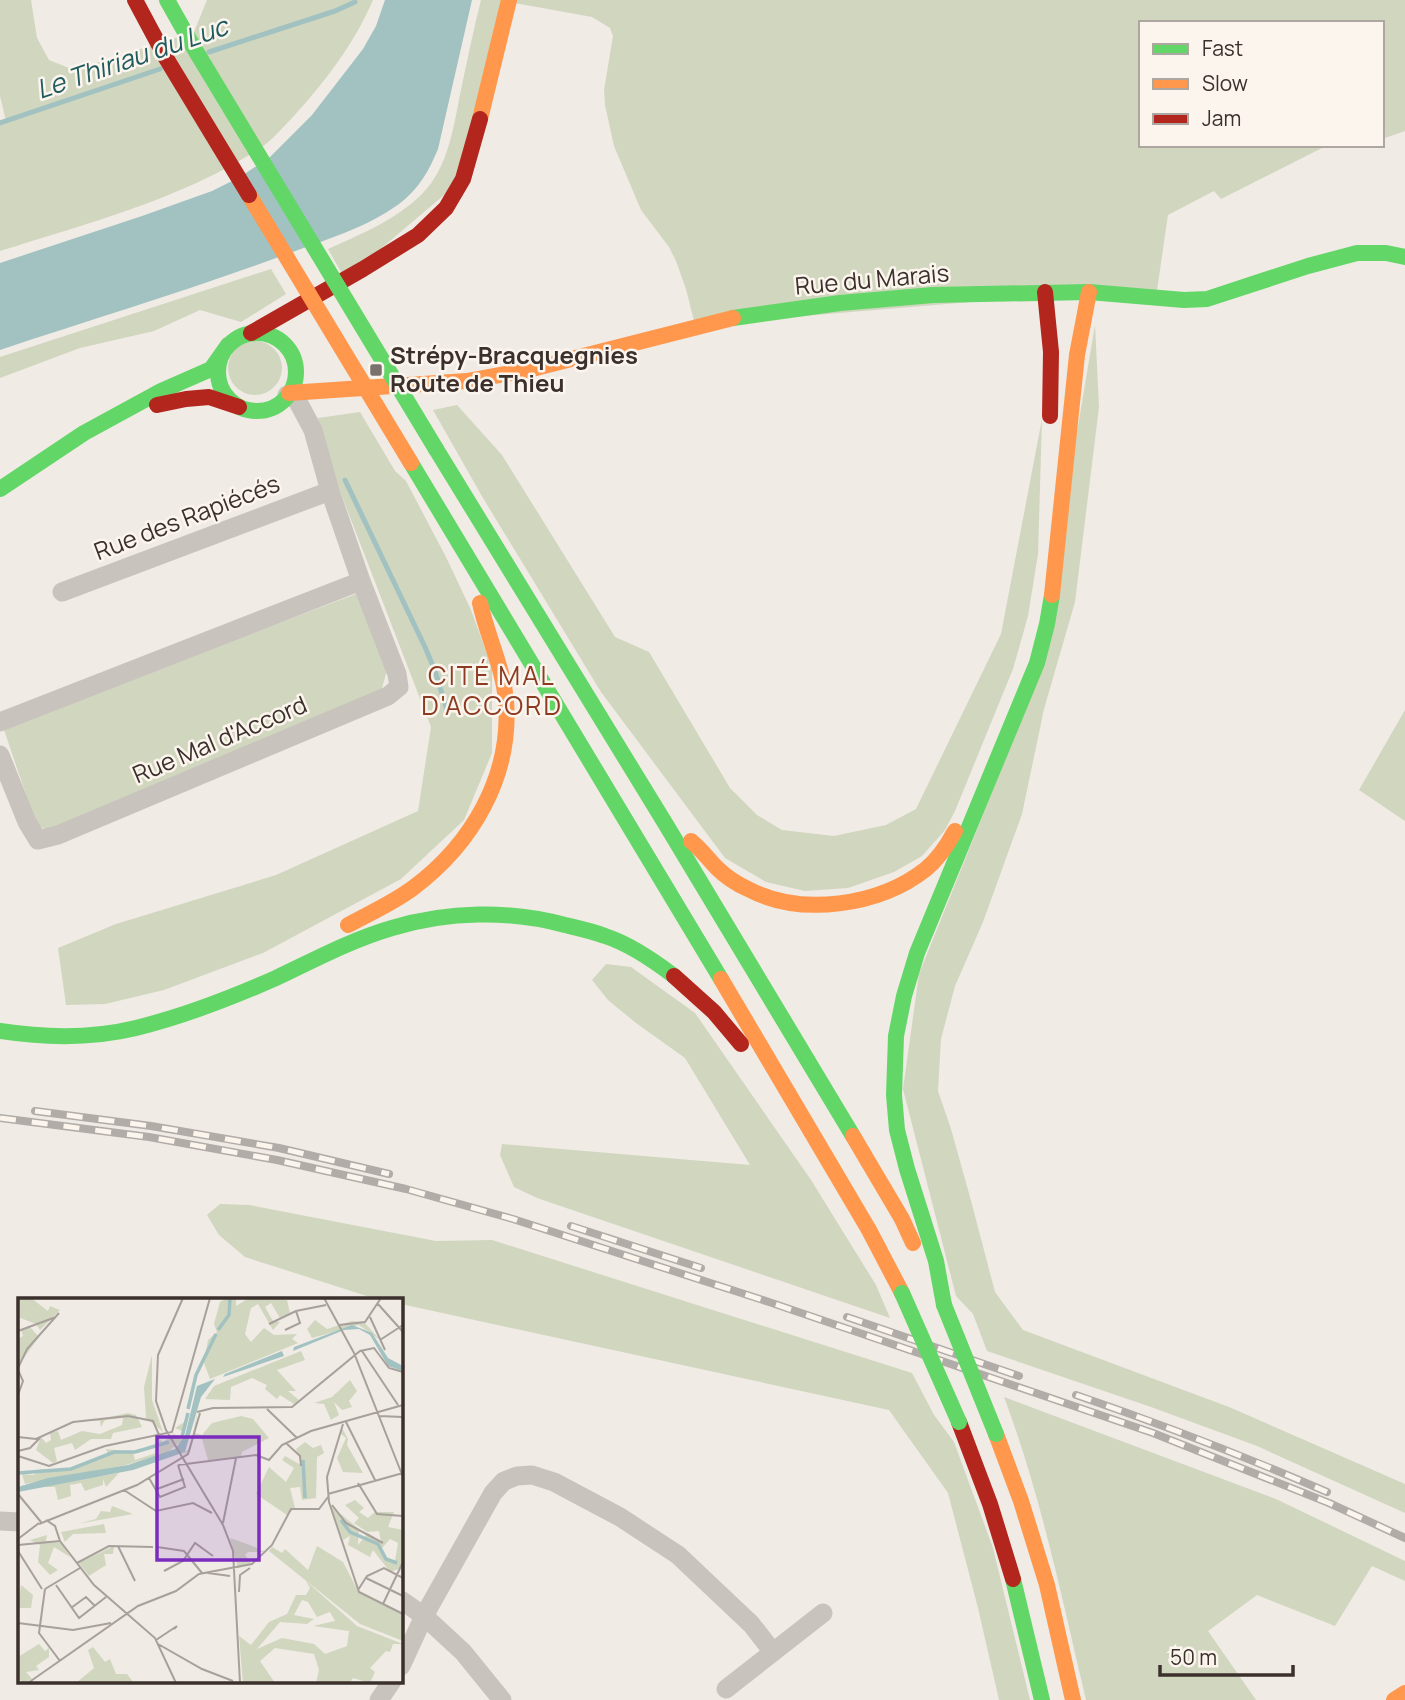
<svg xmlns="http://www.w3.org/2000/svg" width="1405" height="1700" font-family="Manrope,sans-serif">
<rect width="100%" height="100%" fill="#f0ebe5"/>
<path fill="#d1d6bf" d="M 0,0 L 31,0 L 37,38 L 49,60 L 74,70 L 194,32 L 207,0 L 373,0 C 354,44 325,82 292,118 C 281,129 271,142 257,150 C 179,200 87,223 0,251 L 0,123 L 6,121 L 0,96 Z
M 481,0 L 1405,0 L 1405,131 L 1382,139 L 1382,23 L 1141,23 L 1141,145 L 1328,145 L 1221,199 L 1214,191 L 1168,215 L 1156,297 L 1089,292 L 695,325 L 686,289 L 676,261 L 669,247 L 641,210 L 614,146 L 605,105 L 604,90 L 613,36 L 610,28 L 592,17 L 509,2 L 463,179 L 345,279 L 328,249 C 361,234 394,221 421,195 C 450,167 454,122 462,85 C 468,56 474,28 481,0 Z
M 271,269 L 286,294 L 241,322 L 200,310 L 154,331 L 80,348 L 0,378 L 0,357 Z
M 1095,325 L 1099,407 L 1075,602 L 1044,709 L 1022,814 L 983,922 L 955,986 L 941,1039 L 938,1091 L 951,1129 L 970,1197 L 995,1292 L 1023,1330 L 1229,1407 L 1405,1484 L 1405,1513 L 1257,1446 L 1151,1407 L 987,1351 L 973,1314 L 956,1296 L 903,1089 L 919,974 L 1034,688 Z
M228 368a27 27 0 1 1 54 0a27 27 0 1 1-54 0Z
M 457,405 L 502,455 L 615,637 L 649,652 L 730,788 L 757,815 L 782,830 L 834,836 L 886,825 L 916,809 L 1001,634 L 1042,419 L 1038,554 L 1028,616 L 1013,669 L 955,811 L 945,830 L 922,856 L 894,872 L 848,888 L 805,891 L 766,882 L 725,858 L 601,692 L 483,498 L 433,410 Z
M 360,412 L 395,471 L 406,481 L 446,557 L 471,610 L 492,668 L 492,753 L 464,820 L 401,879 L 263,953 L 164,990 L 105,1004 L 66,1005 L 58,948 L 116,924 L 276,875 L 418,811 L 431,727 L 338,486 L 318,418 Z
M 356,594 L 387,670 L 381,692 L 49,830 C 41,829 38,824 34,818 L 4,730 L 40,713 Z
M 1405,710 L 1405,821 L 1359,790 Z
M 606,964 L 631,967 L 695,1013 L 811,1180 L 876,1285 L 890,1318 L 537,1198 L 514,1187 L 500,1155 L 502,1144 L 750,1165 L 685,1058 L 636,1023 L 608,1000 L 592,980 Z
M 220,1204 L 249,1205 L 436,1241 L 492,1240 L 912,1373 L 934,1415 L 954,1442 L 993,1548 L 1030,1700 L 999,1700 L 978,1608 L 948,1493 L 889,1410 L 401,1304 L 401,1299 L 373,1298 L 245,1257 L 219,1235 L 207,1215 Z
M 1004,1397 L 1276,1499 L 1405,1561 L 1405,1581 L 1372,1566 L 1335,1626 L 1257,1595 L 1208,1631 L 1256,1700 L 1086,1700 C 1062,1599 1041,1495 1004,1397 Z"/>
<path fill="#a1c2c1" d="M 385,0 L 472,0 L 438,149 C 429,171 418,190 399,204 C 366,228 325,240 287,254 C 193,289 96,318 0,350 L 0,263 L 142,216 L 212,191 L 240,177 L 270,157 L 312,115 L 363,49 L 376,26 Z"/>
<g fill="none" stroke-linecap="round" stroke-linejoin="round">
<path stroke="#a1c2c1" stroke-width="5" d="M 209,52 L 335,11 L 355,2
M 0,123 L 160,69
M 345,480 L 425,647 L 435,671 L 447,710"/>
<path stroke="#c9c3be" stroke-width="19" d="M 62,592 L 330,491
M 0,722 L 361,581
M 0,755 L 27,822 L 38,840 L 58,835 L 388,696 L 399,687 L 397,674 L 361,581 L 330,491 L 313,430 L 297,400 L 287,395
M 0,1521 L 19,1522
M 401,1600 L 424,1616 L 463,1652 L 502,1700
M 401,1666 L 424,1616 L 493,1493 L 504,1481 L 517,1476 L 532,1475 L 554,1482 L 620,1517 L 678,1555 L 751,1624 L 773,1652
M 726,1689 L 823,1613
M 379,1700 L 392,1681"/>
<path stroke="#63d668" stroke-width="16" d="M 733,318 L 840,303 L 933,295 L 1089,292 L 1184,300 L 1207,299 L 1308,266 L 1357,253 L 1386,253 L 1405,257
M218 372a39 39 0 1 1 78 0a39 39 0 1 1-78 0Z
M 436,449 L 665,823 L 853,1136
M 411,463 L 721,979
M 0,489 L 84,433 L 161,391 L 211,369 L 228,345
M 0,1031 C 46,1038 91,1039 136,1028 C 184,1016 231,998 276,978 C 314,960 351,940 392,928 C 448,911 509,910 565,925 C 578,928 592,931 605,936 C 630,944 653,960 674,976
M 944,1305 L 936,1261 L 907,1169 L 897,1130 L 894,1095 L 896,1036 L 904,996 L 917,953 L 1037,663 L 1047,624 L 1052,595
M 1013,1579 L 1042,1700"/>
<path stroke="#ff974d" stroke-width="16" d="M 480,119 L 509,0
M 289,393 L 467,381 L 528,370 L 733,318
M 1052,595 L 1077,355 L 1089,292
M 691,841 C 701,849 708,859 717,868 C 726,877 737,884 748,889 C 801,917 879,906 926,869 C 937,860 948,844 955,831
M 348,925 C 370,913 393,903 413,888 C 472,844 512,776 506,701 C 503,666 487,636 480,603
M 721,979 L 869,1230 L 902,1293
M 853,1136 L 902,1219 L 913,1243
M 996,1434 L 1021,1501 L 1047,1585 L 1073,1700
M 1394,1700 L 1405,1693"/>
<path stroke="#b3261e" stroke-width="16" d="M 1045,292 L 1051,352 L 1050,416
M 251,333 L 363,269 L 418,235 L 446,208 L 463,179 L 480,119
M 157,405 L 186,399 L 209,397 L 239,407
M 674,976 L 714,1012 L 741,1044
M 959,1422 L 990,1504 L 1013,1579"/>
<g stroke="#b1aca8" stroke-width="8">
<path id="rail" d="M 35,1111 L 151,1126 L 279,1148 L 389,1174
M 0,1118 L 149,1137 L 277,1160 L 406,1189 L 513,1219 L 769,1302 L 1153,1433 L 1329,1503 L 1405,1538
M 571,1226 L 701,1268
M 847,1317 L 1019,1376
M 1076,1395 C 1161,1424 1244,1456 1327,1492"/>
</g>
<use href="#rail" stroke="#fbf5ee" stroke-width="5" stroke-dasharray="16" stroke-linecap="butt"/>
<path stroke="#63d668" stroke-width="16" d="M 167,0 L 194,48 L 436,449
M 902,1293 L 959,1422
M 944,1305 L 996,1434"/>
<path stroke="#ff974d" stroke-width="16" d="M 249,195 L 411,463"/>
<path stroke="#b3261e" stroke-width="16" d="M 135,0 L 166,58 L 249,195"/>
</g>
<rect fill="#7a716c" stroke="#fbf5ee" stroke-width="2.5" x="369" y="363" width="14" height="14" rx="3.5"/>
<g text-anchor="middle" stroke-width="5" stroke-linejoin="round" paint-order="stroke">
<g font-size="24" fill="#3b302b" stroke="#fbf5ee">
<text transform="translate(872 280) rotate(-5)" y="8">Rue du Marais</text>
<text transform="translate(187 518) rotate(-21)" y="8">Rue des Rapiécés</text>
<text transform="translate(220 740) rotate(-23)" y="8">Rue Mal d'Accord</text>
</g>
<g font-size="24" font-weight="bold" fill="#3b302b" stroke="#fbf5ee" text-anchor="start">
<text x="390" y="364">Strépy-Bracquegnies<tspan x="390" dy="28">Route de Thieu</tspan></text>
</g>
<g font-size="26" font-style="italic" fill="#1f5a5e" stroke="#fbf5ee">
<text transform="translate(132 58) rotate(-19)" y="9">Le Thiriau du Luc</text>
</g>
<g font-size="26" letter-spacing="2" fill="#8c3b22" stroke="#fbf5ee">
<text x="492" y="685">CITÉ MAL<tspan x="492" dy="30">D'ACCORD</tspan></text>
</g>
</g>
<g transform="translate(18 1298)">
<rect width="385" height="385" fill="#f0ebe5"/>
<path d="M 0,0 L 13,0 L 30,13 L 32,8 L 42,12 L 22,32 L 18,26 L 0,19 ZM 209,0 L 218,0 L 218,8 L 231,0 L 269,2 L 272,15 L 262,20 L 253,5 L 247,9 L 255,23 L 262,24 L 255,32 L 240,6 L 233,10 L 227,36 L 233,44 L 246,30 L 256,37 L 279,36 L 274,41 L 280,45 L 192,81 L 186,65 L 190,42 L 199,34 L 196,26 L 202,4 ZM 297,22 L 309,31 L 334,23 L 346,24 L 362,42 L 341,27 L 294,40 L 289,31 ZM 11,28 L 21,39 L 0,68 L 0,41 L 5,38 L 3,32 ZM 283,53 L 287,62 L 259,72 L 278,93 L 270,93 L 281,102 L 276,106 L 262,97 L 259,101 L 247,91 L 249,87 L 234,80 L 213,89 L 212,102 L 187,101 L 196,88 ZM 134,57 L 134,102 L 145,134 L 128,120 L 126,89 ZM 332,82 L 339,93 L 331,103 L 334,109 L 324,112 L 316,104 L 321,117 L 313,122 L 306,106 L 296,105 L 314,99 ZM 170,113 L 165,142 L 150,154 L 108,167 L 7,186 L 4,176 L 16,177 L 22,171 L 53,171 L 90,156 L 88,151 L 115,154 L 117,162 L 138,155 L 138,138 L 145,144 L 155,136 L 162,138 L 164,133 L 157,130 L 168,123 ZM 110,115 L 118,117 L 124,129 L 95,135 L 93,141 L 73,141 L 57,152 L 54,145 L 36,150 L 39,163 L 35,165 L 18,152 L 23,139 L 28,145 L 33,142 L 32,135 L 40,133 L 43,142 L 64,133 L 82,136 L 104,127 L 105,120 L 87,122 L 83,129 L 82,123 L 73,123 ZM 179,116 L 177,135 L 184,137 L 194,125 L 223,118 L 235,121 L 251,140 L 224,154 L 223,160 L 190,162 L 184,141 L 176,139 L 172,154 L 163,157 L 172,150 ZM 324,130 L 330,141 L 329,147 L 345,175 L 325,174 L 319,160 L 328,140 L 322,135 ZM 287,144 L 295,150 L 303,147 L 306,155 L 299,159 L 298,200 L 284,202 L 282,189 L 272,190 L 277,210 L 269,217 L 238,196 L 251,169 L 268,184 L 276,170 L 264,162 L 267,158 L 285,168 L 278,151 ZM 101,175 L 88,189 L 85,181 L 85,187 L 67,193 L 63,185 L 52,187 L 53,198 L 40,202 L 37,189 L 18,189 ZM 337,202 L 346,210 L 341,214 L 350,220 L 357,214 L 376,214 L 370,229 L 385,232 L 385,280 L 383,270 L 372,274 L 355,252 L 352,259 L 330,247 L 332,238 L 325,242 L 313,208 L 341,231 L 340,247 L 350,235 L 363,244 L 361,233 L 349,234 L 336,225 L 341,220 L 327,207 ZM 372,241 L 380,245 L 377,263 L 369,260 L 364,250 ZM 94,208 L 115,216 L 59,226 L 78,221 L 83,213 L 92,214 ZM 86,226 L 88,235 L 55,236 L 47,244 L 43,234 ZM 29,237 L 28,243 L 43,245 L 52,259 L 36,249 L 30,265 L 40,272 L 32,277 L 20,264 L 22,247 L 12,242 ZM 212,240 L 232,247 L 247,254 L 230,254 L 227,257 L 234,266 L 220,270 ZM 96,248 L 95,256 L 86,256 L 88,267 L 71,278 L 61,265 ZM 299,248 L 325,264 L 340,293 L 385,316 L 385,343 L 342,326 L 251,253 L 254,249 L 264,255 L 267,251 L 290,272 ZM 288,283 L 339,328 L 385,346 L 375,346 L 372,354 L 368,353 L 352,370 L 357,374 L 352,385 L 335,380 L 332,385 L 298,385 L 301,372 L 296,356 L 257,350 L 242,363 L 257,385 L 225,385 L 221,338 L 233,347 L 251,324 L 269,316 L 278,297 L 288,297 L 292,290 ZM 284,302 L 290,304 L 299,319 L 312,314 L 317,323 L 295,328 L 331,333 L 329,348 L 307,356 L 296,346 L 264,340 L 239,351 L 262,324 L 289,326 L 296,321 L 276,317 ZM 3,287 L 15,297 L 13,310 L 0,310 ZM 21,346 L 27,353 L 31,350 L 31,359 L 18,368 L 21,372 L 8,374 L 14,381 L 6,385 L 0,380 L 0,359 ZM 75,349 L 87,364 L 92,361 L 98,376 L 109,376 L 116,385 L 58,385 L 76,370 L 70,352 Z" fill="#d1d6bf" fill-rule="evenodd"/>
<path d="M 334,27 L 354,35 L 370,60 L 385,68 L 385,73 L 370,68 L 352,37 L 341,31 L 326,32 L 275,53 L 276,49 ZM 264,53 L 266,58 L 205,79 L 207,76 ZM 197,81 L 183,99 L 167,154 L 115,172 L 0,194 L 0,189 L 30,180 L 110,167 L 157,151 L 167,138 L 179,88 Z" fill="#a1c2c1"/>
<path fill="none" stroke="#a1c2c1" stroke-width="3.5" d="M 200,32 L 211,17 L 212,0M 170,111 L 178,77 L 198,36M 164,139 L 170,115M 285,162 L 287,200M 0,175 L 53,171 L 96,154 L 117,154 L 151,144M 323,222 L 332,234 L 360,246 L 368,261 L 379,265"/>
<path fill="none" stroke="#a8a09b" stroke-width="2" d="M 165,0 L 140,57 L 138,103 L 148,132 L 205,227 L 215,253 L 222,385M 306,0 L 336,55 L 385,179M 360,6 L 385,34M 352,19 L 367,52M 251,26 L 278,13 L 308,7M 321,27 L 347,24 L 363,0M 267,32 L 282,25 L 278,13M 0,33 L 38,19M 362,42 L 385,27M 344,53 L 380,107M 0,70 L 9,51 L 41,15M 0,72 L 5,83 L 0,97M 249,111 L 279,140M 179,114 L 195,110 L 274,109 L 342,53 L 356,50 L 371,70 L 385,74M 361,118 L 385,119M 328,124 L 357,182M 325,126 L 309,179 L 311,204 L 341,294 L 385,316M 0,139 L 18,141 L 55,124 L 110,118 L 135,123 L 141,137M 268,145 L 282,158 L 283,168M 0,153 L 12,150 L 22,140M 0,158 L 31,168 L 87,148 L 154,134 L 192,0M 160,167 L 238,157 L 251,162 L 264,147 L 293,133 L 385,107M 131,180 L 142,199 L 167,189 L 160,167M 340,185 L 359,216 L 385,218M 139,191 L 166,181M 106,192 L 138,213 L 175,205 L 194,215M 0,196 L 23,224M 310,196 L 385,175M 314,207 L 328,225 L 365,245M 28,222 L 37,228 L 42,243 L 76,287 L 137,340 L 158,385M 205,225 L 218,160M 21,226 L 119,187 L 170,156 L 182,115M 0,241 L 21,225M 0,247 L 42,243M 100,248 L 117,283M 139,249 L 166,253 L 184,275M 0,253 L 24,291M 59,265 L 91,248 L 135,249M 146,273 L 165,263 L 177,245 L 195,258M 190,275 L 212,278M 348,280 L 385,298M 38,287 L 61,320 L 88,299M 27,291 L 21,335 L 42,363M 27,291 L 62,270M 340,292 L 349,278 L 366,270 L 385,280M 221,294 L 222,277 L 232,270M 365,306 L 385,264M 53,310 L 68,299 L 77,308M 0,325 L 55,332 L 93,325M 138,342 L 159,328 L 156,331M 140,346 L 184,371 L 215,383M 10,385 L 120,308 L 158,293 L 181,276 L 234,266 L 254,247 L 273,211 L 301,211 L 310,199"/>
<path fill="#7b2cbf" fill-opacity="0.15" stroke="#7b2cbf" stroke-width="3.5" d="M 139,139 L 241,139 L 241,262 L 139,262 Z"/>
<rect width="385" height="385" fill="none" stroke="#3b302b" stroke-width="3.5"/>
</g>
<rect x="1139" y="21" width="245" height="126" fill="#fbf5ee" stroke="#aea6a0" stroke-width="2"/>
<rect x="1153" y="44" width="35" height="10" fill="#63d668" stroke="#aea6a0" stroke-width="2"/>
<text x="1202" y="56" font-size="21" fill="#3b302b">Fast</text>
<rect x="1153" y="79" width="35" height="10" fill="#ff974d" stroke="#aea6a0" stroke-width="2"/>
<text x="1202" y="91" font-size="21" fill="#3b302b">Slow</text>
<rect x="1153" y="114" width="35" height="10" fill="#b3261e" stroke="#aea6a0" stroke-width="2"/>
<text x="1202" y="126" font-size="21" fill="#3b302b">Jam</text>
<path d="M1160 1665v10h133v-10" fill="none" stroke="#3b302b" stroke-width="3.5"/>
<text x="1170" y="1665" font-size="21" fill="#3b302b" stroke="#fbf5ee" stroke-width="5" paint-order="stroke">50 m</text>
</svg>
